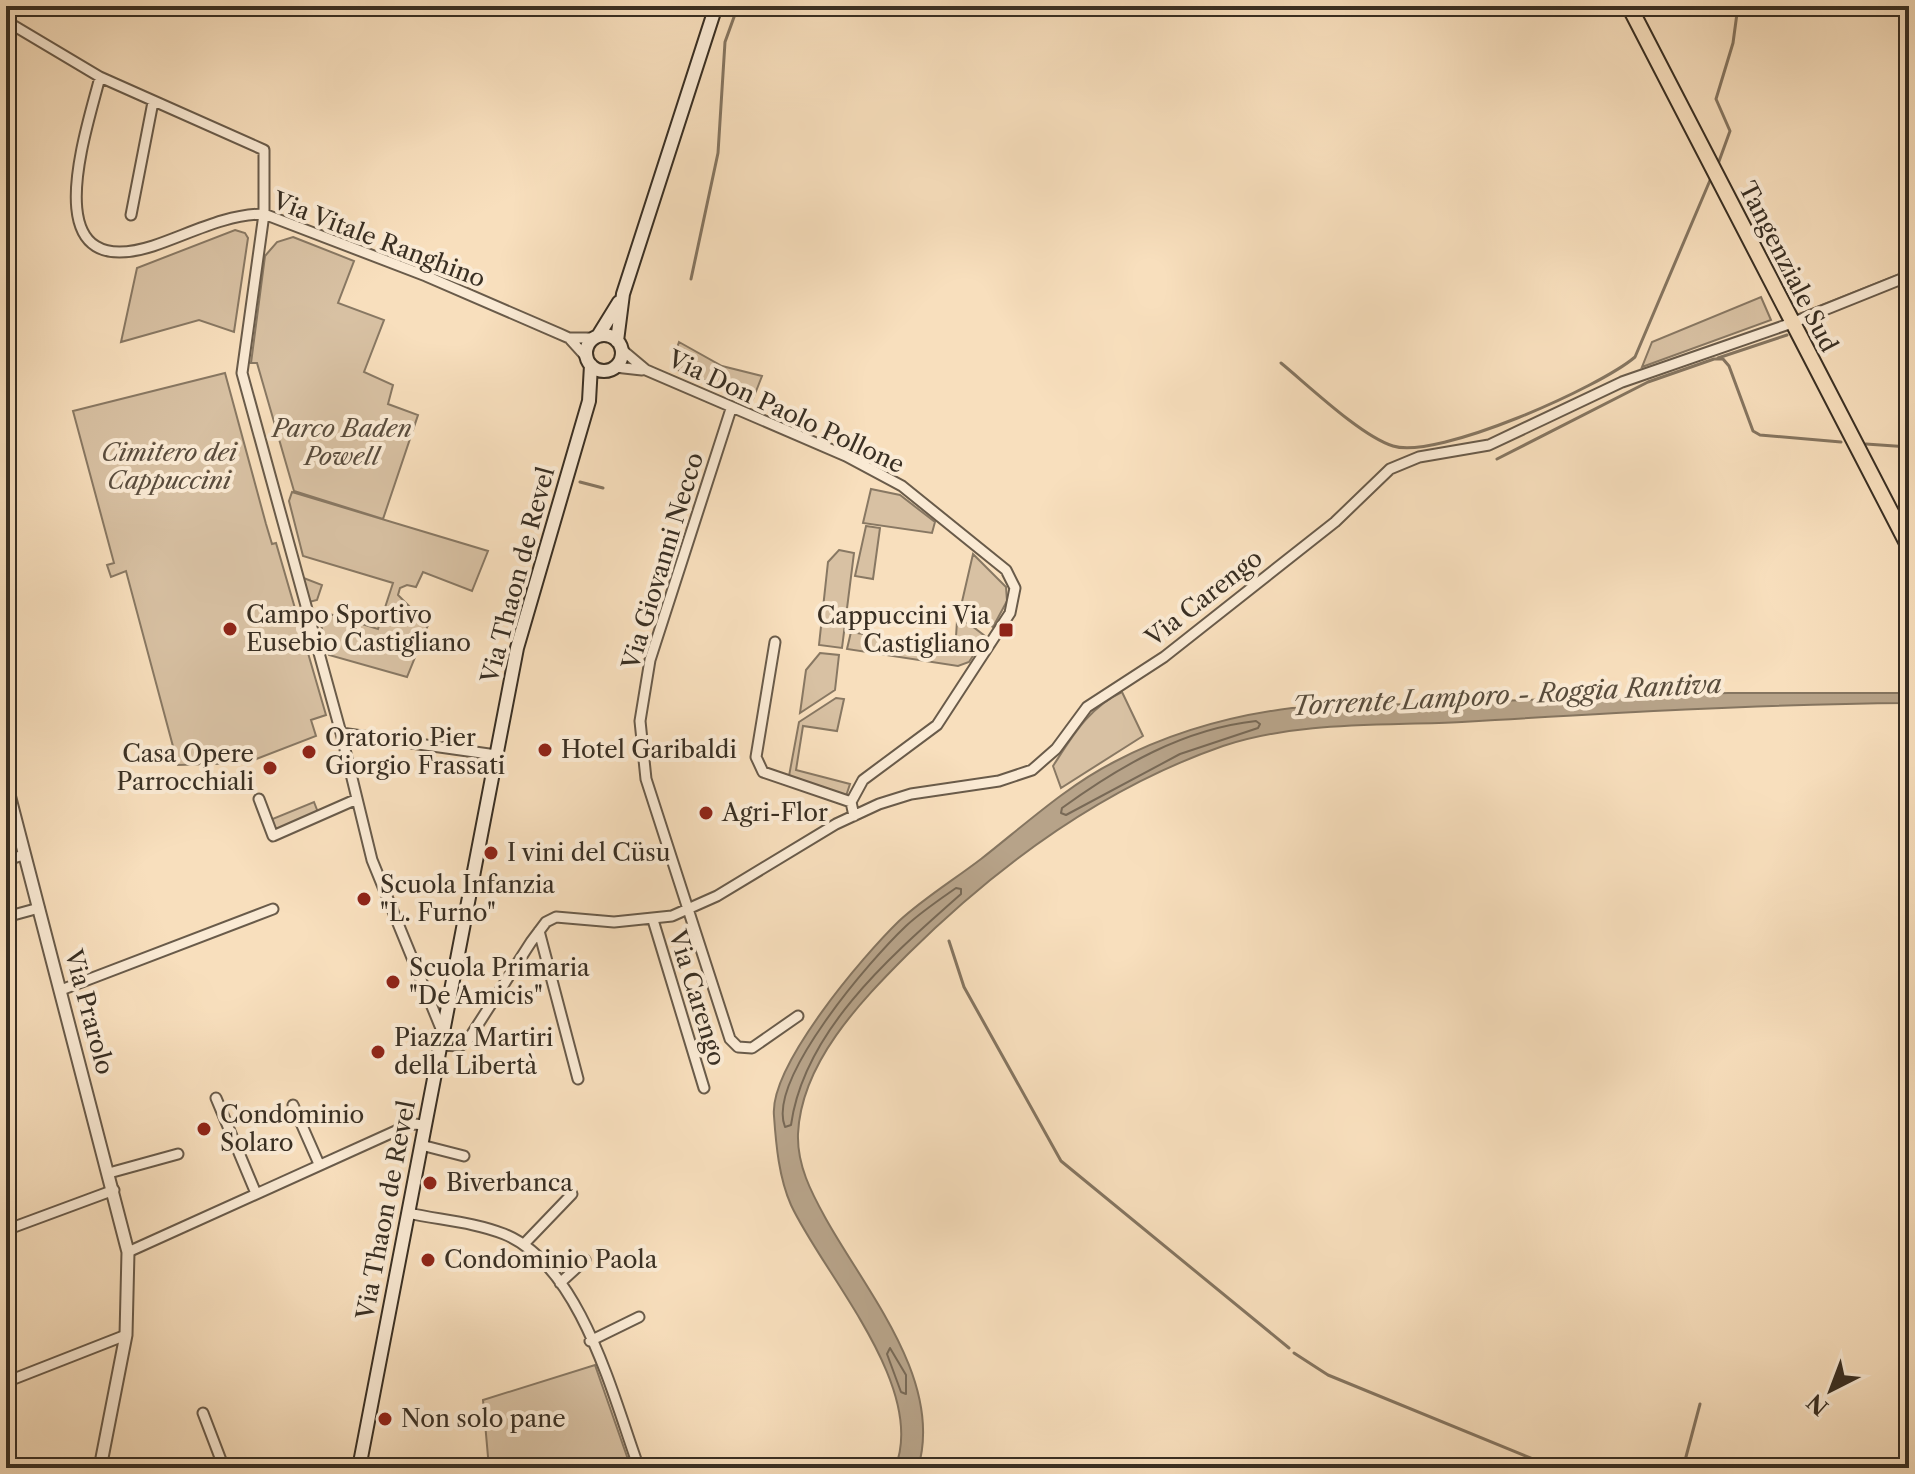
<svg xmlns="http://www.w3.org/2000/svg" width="1915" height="1474" font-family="'Libre Caslon Text',serif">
<rect width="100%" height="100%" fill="#f8dfbd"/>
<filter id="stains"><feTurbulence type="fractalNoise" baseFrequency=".0025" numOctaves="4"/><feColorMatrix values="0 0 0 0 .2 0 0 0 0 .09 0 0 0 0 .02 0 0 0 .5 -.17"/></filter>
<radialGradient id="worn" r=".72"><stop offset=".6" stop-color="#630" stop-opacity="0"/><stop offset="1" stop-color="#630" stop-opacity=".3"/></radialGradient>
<path fill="#d8c1a3" stroke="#887863" stroke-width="2" d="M 235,230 L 245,233 L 248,238 L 234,332 L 199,320 L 121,342 L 137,268 Z
M 293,237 L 354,261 L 338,303 L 384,320 L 364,372 L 393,385 L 388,404 L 418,415 L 383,519 L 294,491 L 257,363 L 251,363 L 265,256 L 277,242 Z
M 1761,297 L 1771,320 L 1642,367 L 1652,342 Z
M 679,342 L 722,366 L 762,376 L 753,399 L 675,369 L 673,360 Z
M 225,373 L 266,524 L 272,544 L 276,543 L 326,715 L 311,720 L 316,736 L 246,763 L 178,765 L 126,571 L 111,577 L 107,565 L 114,563 L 73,411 Z
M 871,489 L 900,495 L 935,522 L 932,533 L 863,523 Z
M 292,492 L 488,551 L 472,591 L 423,572 L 416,587 L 407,585 L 400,588 L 398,595 L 410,607 L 407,617 L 428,625 L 407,677 L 329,655 L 317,610 L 378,629 L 393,583 L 303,556 L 289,501 Z
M 866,526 L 880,528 L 873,579 L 855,576 Z
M 839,550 L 854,553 L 842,648 L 819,645 L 828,562 Z
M 973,554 L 1006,587 L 1007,601 L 993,627 L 961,606 Z
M 301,577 L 322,585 L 317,600 L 309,602 Z
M 957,621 L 968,623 L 985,636 L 982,641 L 956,637 Z
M 851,632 L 954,649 L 956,640 L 980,645 L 969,662 L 958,666 L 847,649 Z
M 820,653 L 839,655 L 835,690 L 800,713 L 806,670 Z
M 1122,692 L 1143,736 L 1061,788 L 1053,766 C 1072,737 1089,707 1122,692 Z
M 836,698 L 844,699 L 837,731 L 803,726 L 796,770 L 850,784 L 846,796 L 789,776 L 799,722 Z
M 314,802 L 319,815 L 274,832 L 270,820 Z
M 595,1365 L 631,1468 L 489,1468 L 483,1400 Z"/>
<path fill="#b7a389" stroke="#857560" stroke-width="2" d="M 1728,693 L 1909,693 L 1909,703 C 1760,704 1611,713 1462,722 C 1383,726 1298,721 1223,746 C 1102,788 998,865 908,954 C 860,1002 801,1063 798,1134 C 797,1165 811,1192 826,1219 C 866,1291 944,1381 918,1468 L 895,1468 C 928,1387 823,1274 791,1205 C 779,1178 776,1145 774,1116 C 769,1066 863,956 899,921 C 924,898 955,879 981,859 C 1022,827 1068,785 1114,762 C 1171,732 1228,716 1292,708 Z"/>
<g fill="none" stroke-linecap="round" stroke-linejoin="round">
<path stroke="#786956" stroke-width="2" d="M 1256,721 L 1260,724 L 1258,728 L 1180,754 L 1066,815 L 1061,813 L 1062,808 C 1120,766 1183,729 1256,721 Z
M 956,888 L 961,889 L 961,894 C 892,955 804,1030 791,1125 L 785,1127 C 766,1080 871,959 906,926 C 921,912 939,900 956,888 Z
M 890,1348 L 906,1375 L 906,1394 L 901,1392 L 887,1354 Z"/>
<path stroke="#857560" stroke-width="3" d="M 1718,164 L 1730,131 L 1716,99 L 1733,43 L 1738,6
M 691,279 L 718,153 L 725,42 L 738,6
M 1798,315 L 1909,271
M 1718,358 L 1787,335
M 1281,363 C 1309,386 1361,436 1393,446 C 1437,460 1600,387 1635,357 L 1711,178
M 1866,444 L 1909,447
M 1497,459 L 1648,382 L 1714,359 L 1723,359 L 1729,366 L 1753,431 L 1760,435 L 1841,442
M 580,482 L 603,488
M 949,941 L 964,987 L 1061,1161 L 1289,1348
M 1294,1353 L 1328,1375 L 1555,1468
M 1683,1468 L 1700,1404"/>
<g stroke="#695b4a" stroke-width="13">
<path id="minor" d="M 6,21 L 100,77 L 264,150 L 264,214 L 242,373 L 341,733 L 372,860 L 442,1031
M 100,77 C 86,133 33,284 153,246 C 189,234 226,214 264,214 L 426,276 L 560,334 L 569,338 L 588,359
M 131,215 L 153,102
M 569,338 L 595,338
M 621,349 L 646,370 L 846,456 L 902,486 L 1006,570 L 1015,588 L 1010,613 L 937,725 L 863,780 L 851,802 L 854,816
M 615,367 L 642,370
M 731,409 L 650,660 L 640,721 L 646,779 L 730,1039 L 738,1047 L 752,1048 L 798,1016
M 775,642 L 756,757 L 763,772 L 851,802
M 341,733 L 496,755
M 259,799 L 273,836 L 357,799
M 6,860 L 24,855
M 6,917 L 39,908
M 653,920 L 704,1088
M 539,931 L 578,1079
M 61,990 L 273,909
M 439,1045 L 460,1046 L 468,1040 L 531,942 L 546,922 L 556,917 L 614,922 L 672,916 L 717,896 L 836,824 L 879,804 L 911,794 L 999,781 L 1032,770 L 1056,749 L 1087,707 L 1164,657 L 1335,522 L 1390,469 L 1419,457 L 1489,445 L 1622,382 L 1792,323 L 1909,276
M 216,1098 L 255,1191
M 293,1105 L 319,1164
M 421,1145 L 464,1156
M 109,1173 L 178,1154
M 408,1213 C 440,1220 474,1222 504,1234 C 581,1265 613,1397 639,1468
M 6,1230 L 114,1190
M 524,1244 L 572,1194
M 128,1252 L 400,1129 L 414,1124 L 424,1125
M 560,1283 L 585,1260
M 590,1341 L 639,1317
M 6,1382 L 126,1335
M 203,1413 L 224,1468"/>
</g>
<g stroke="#695b4a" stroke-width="15">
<path id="tertiary" d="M 6,783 L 128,1252 L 126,1335 L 100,1468"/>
</g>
<g stroke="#392f23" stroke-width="16">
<path id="secondary" d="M586 353a18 18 0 1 1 36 0a18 18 0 1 1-36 0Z
M 598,336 L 619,302
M 617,341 L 623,294 L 716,6
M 359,1468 L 517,648 L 589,401 L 591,365"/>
</g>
<g stroke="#392f23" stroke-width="18">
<path id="primary" d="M 1629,6 L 1909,547"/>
</g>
<use href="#minor" stroke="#faead4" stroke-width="9"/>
<use href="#tertiary" stroke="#faead4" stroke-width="11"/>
<use href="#secondary" stroke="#faead4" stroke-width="12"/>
<use href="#primary" stroke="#f8dfbd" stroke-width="14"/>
</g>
<g fill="#8f2418" stroke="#faead4" stroke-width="3">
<circle cx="230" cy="629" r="8"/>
<rect x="998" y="622" width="16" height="16" rx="4"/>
<circle cx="545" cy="750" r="8"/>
<circle cx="309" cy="752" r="8"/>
<circle cx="270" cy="768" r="8"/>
<circle cx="706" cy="813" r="8"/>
<circle cx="491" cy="853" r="8"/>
<circle cx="364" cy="899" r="8"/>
<circle cx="393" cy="982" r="8"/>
<circle cx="378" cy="1052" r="8"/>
<circle cx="204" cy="1129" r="8"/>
<circle cx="430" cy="1183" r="8"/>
<circle cx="428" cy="1260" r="8"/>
<circle cx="385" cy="1419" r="8"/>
</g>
<g text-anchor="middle" stroke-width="8" stroke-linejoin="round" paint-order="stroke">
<g font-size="24" fill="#392f23" stroke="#faead4">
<text transform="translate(379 240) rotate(21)" y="8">Via Vitale Ranghino</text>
<text transform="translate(1788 267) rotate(63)" y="8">Tangenziale Sud</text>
<text transform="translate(786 412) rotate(25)" y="8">Via Don Paolo Pollone</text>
<text transform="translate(663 561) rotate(-73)" y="8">Via Giovanni Necco</text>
<text transform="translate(518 575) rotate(-75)" y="8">Via Thaon de Revel</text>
<text transform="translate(1204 598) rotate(-38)" y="8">Via Carengo</text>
<text transform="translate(697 998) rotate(73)" y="8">Via Carengo</text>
<text transform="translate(89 1012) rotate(75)" y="8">Via Prarolo</text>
<text transform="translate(386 1210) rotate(-79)" y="8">Via Thaon de Revel</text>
</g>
<g font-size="24" font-style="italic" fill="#594c3d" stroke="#faead4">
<text x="342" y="437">Parco Baden<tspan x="342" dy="28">Powell</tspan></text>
<text x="169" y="461">Cimitero dei<tspan x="169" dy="28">Cappuccini</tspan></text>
</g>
<g font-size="24" fill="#392f23" stroke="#faead4" text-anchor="start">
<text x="246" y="623">Campo Sportivo<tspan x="246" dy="28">Eusebio Castigliano</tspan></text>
<text x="990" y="624" text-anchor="end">Cappuccini Via<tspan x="990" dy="28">Castigliano</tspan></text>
<text x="325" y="746">Oratorio Pier<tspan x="325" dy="28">Giorgio Frassati</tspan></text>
<text x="561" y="758">Hotel Garibaldi</text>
<text x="254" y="762" text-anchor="end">Casa Opere<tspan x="254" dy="28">Parrocchiali</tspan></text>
<text x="722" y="821">Agri-Flor</text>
<text x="507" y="861">I vini del Cüsu</text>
<text x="380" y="893">Scuola Infanzia<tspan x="380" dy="28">"L. Furno"</tspan></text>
<text x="409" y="976">Scuola Primaria<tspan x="409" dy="28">"De Amicis"</tspan></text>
<text x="394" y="1046">Piazza Martiri<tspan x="394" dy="28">della Libertà</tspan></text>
<text x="220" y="1123">Condominio<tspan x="220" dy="28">Solaro</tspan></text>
<text x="446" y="1191">Biverbanca</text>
<text x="444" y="1268">Condominio Paola</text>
<text x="401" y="1427">Non solo pane</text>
</g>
<g font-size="26" font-style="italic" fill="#584c3c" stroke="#faead4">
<text transform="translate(1507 695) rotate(-3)" y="9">Torrente Lamporo - Roggia Rantiva</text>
</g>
</g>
<rect width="1915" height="1474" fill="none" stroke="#f8dfbd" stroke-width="32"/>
<rect x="8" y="8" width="1899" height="1458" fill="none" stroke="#392f23" stroke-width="4"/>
<rect x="16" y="16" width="1883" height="1442" fill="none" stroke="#392f23" stroke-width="2"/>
<g transform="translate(1831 1390) rotate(222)" stroke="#faead4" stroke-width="6" paint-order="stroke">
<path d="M0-6L14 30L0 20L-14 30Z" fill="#392f23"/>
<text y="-12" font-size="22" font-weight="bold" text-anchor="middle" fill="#392f23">N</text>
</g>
<rect width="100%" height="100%" filter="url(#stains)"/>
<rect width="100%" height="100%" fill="url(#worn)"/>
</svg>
